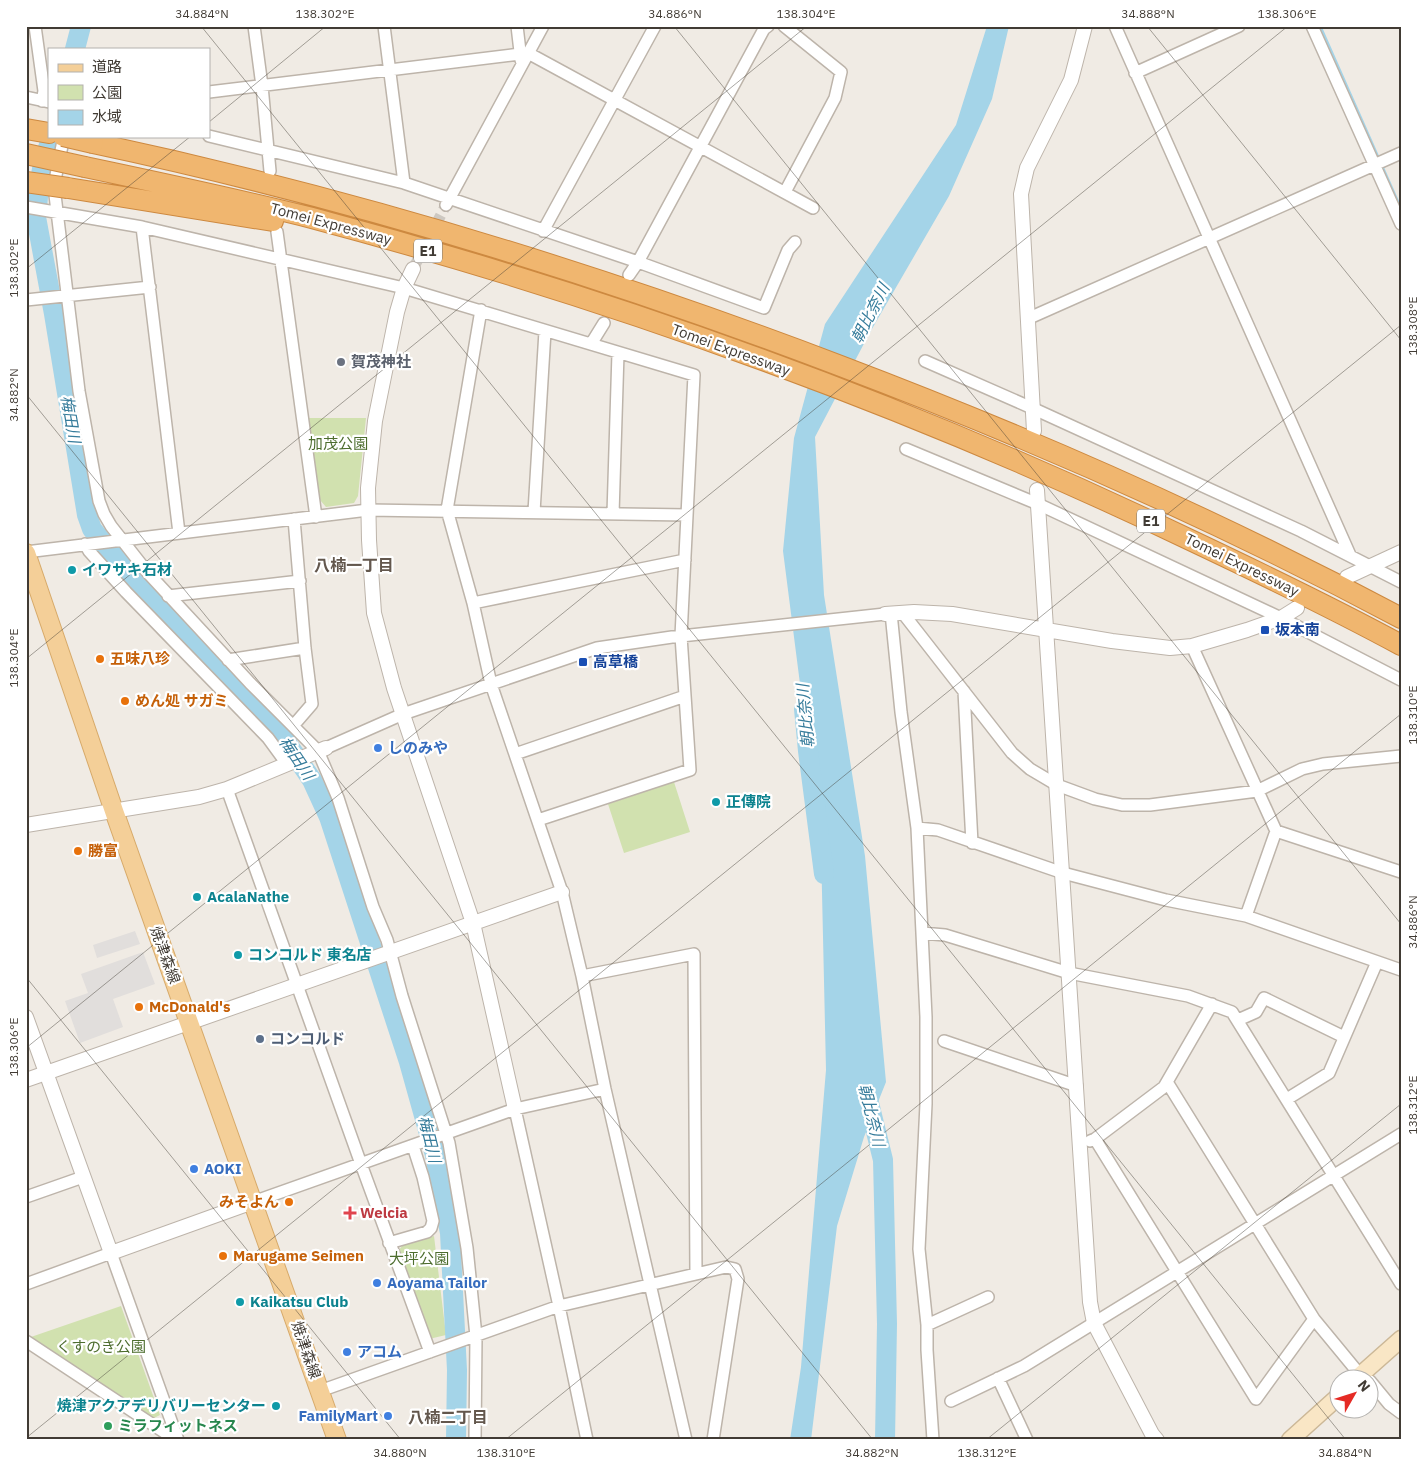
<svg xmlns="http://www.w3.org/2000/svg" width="1427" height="1466" font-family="'IBM Plex Sans','Noto Sans JP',sans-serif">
<rect width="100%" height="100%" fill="#f0ebe4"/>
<path fill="#d1e1af" d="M 309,418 L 366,418 L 358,496 L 354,503 L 326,507 L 320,500 Z
M 674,782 L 690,832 L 624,853 L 608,804 Z
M 434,1236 L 446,1335 L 429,1339 L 399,1250 L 402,1246 Z
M 121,1306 L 160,1415 L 152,1419 L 28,1338 Z"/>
<path fill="#e1dedc" d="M 135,931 L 140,944 L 97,958 L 93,945 Z
M 143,952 L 155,984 L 113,999 L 123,1027 L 80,1043 L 65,1001 L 88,993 L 81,974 Z"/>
<path fill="#a4d4e8" d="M 987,26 L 1009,26 L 992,99 L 949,196 L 869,334 L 815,437 L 824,595 L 865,856 L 886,1082 L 864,1137 L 837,1226 L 811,1440 L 790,1440 L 801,1367 L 826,1070 L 821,848 L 783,551 L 794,438 L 825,324 L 956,125 Z
M 886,1362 L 889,1440 L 879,1440 Z"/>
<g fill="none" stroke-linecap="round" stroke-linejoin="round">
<path stroke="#a4d4e8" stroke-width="3" d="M 1320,26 L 1401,209"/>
<path stroke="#a4d4e8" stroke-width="20" d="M 75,49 L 81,26
M 52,136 L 43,163 L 39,187 L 36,217 L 54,314 L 87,515 L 92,529 L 127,572 L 280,733 L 312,780 L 329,817 L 409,1062 L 435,1155 L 450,1233 L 457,1370 L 456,1440
M 804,709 L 808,751 L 824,874
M 866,1091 L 883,1160 L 887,1324 L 885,1440"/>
<path stroke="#cdc8c1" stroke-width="11" stroke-dasharray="11 5.5" stroke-linecap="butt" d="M 413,269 L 446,205"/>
<g stroke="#bdb4aa" stroke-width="14">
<path id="minor" d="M 35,26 L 44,91 L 42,101
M 254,26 L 262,86 L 270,171
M 384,26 L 404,183
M 517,26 L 521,60
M 784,26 L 841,72 L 835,98 L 785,192
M 1115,26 L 1350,555
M 1312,26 L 1401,224
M 528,53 L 813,208
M 1135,73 L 1239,26
M 209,92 L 520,54
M 26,97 L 49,102
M 64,136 L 55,180 L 55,195 L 79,391 L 99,501 L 104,514 L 111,526 L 148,573 L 250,683 L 318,751 L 338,798 L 373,907 L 387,940 L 402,996 L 449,1143 L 467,1248 L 476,1336 L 475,1440
M 209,136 L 404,183 L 638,262 L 764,308 L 788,250 L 795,242
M 446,205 L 543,26
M 26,207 L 142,227 L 404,288 L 694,375 L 681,636 L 690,770 L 538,820
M 142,227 L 179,533
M 543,231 L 655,26
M 277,232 L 316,517
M 629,275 L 638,262 L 764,29 L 768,26
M 26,300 L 150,287
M 481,310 L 447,510 L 473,603 L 491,684 L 562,892 L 582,976 L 605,1089 L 686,1440
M 1027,319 L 1401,153
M 591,344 L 604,323
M 925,361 L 1032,408 L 1301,531 L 1401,582
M 906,449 L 1038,504 L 1281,618 L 1401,680
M 534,512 L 545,331
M 613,514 L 618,353
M 85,544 L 89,551 L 126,592 L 268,738 L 287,764
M 26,552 L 368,510 L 687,515
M 168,596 L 300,581
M 473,603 L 685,560
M 902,612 L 1012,753 L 1030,769 L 1057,785 L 1095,799 L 1122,805 L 1150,805 L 1257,791 L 1302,769 L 1323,764 L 1401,756
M 891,613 L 901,712 L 917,828 L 926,1017 L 926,1104 L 919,1249 L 927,1325 L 927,1350 L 933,1440
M 1192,646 L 1276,831 L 1246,916
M 228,660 L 305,648
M 964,691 L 972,843
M 293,726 L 312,704 L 305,648 L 294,519
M 326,748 L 403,714 L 597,648 L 672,637 L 885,614
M 515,754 L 685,696
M 227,789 L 361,1164 L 430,1352
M 917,828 L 938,830 L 1063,873 L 1166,900 L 1246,916 L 1401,970
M 1276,831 L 1401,872
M 922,933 L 945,935 L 1069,973 L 1188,996 L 1232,1012 L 1401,1284
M 582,976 L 694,954 L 696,1273
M 1238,1020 L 1256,1012 L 1264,998 L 1344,1037
M 944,1041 L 1077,1086
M 1167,1082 L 1314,1319 L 1361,1376
M 1287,1099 L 1329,1073 L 1377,962
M 515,1109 L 559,1306 L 587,1440
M 1095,1139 L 1256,1399 L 1314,1319
M 1090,1141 L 1095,1139 L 1164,1087 L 1212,1004
M 26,1197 L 83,1177
M 253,1202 L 515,1109 L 605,1089
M 389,1243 L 427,1232 L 431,1228 L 433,1221 L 423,1177 L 413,1146
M 26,1284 L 111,1253 L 178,1440
M 927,1325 L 988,1297
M 26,1341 L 176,1440
M 998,1378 L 1027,1440
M 1370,1381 L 1389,1404 L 1401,1413
M 320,1391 L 559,1306 L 726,1267 L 735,1269 L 738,1279 L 713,1440
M 951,1401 L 1024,1366 L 1401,1134"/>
</g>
<g stroke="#bdb4aa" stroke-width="16">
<path id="tertiary" d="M 413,269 L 404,288 L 397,312 L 375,421 L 368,488 L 369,540 L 374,613 L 394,688 L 473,923 L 515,1109
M 1034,431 L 1021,194 L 1027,168 L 1071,80 L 1085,26
M 1037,490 L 1090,1302 L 1094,1323 L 1152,1434 L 1157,1440
M 1347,577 L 1401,552
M 885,614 L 914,612 L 952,614 L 1112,641 L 1170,648 L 1192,646 L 1247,630 L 1281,618 L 1297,608
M 26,825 L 199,797 L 227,789 L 326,748
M 26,1017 L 111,1253 L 253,1202
M 26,1080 L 562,892"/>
</g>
<g stroke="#ccb897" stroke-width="19">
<path id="secondary" d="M 1357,1378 L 1401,1339
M 1290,1440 L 1340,1395"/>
</g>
<g stroke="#d7aa6a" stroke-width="20">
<path id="primary" d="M 26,553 L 114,811 L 337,1440"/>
</g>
<g stroke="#cd8940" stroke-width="22">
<path id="motorway" d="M 26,129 L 49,133
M 93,143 C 347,197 596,273 838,365 C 1031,438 1219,521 1401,618
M 85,167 C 161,183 237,199 312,218 C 612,298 906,404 1186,538 C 1258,572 1331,607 1401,645
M 68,188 L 273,221"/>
</g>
<use href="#minor" stroke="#fff" stroke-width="11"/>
<use href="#tertiary" stroke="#fff" stroke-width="14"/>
<use href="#secondary" stroke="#f9e6c5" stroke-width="16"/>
<use href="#primary" stroke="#f4cf98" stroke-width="18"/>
<use href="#motorway" stroke="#f0b66f" stroke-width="20"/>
<g stroke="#cd8940" stroke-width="22" stroke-linecap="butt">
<path id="motorway-bridge" d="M 63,136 L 93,143
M 26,154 L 85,167
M 26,182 L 68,188"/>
</g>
<use href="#motorway-bridge" stroke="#f0b66f" stroke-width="20"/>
</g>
<path fill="none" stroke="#413b34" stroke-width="1" stroke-opacity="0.45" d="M 201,26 L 1346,1440M 674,26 L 1401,924M 1147,26 L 1401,340M 209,122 L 326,26M 26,269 L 191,136M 26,394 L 873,1440M 26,659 L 807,26M 26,977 L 401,1440M 26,1048 L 1288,26M 26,1438 L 1401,325M 505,1440 L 1401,714M 986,1440 L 1401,1104"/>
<circle fill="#6b7280" stroke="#fff" stroke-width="2" cx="341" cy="362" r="5"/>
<g fill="#0f9aa8" stroke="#fff" stroke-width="2">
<circle cx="72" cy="570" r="5"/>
<circle cx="716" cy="802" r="5"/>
<circle cx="197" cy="897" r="5"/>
<circle cx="238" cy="955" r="5"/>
<circle cx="240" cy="1302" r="5"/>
<circle cx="276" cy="1406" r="5"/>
</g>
<g fill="#1a4fb4" stroke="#fff" stroke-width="2">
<rect x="1260" y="625" width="10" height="10" rx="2.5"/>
<rect x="578" y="657" width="10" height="10" rx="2.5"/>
</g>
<g fill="#e8710a" stroke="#fff" stroke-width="2">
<circle cx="100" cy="659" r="5"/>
<circle cx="125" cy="701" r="5"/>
<circle cx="78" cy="851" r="5"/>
<circle cx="139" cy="1007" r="5"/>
<circle cx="289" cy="1202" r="5"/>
<circle cx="223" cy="1256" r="5"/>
</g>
<g fill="#3f7fe0" stroke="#fff" stroke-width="2">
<circle cx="378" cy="748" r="5"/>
<circle cx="194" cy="1169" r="5"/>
<circle cx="377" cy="1283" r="5"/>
<circle cx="347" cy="1352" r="5"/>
<circle cx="388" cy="1416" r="5"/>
</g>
<circle fill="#5c6f8a" stroke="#fff" stroke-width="2" cx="260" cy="1039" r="5"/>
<path fill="#e0444e" stroke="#fff" stroke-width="2" d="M347.5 1205.5h5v5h5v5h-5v5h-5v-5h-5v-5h5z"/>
<circle fill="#2e9e5b" stroke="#fff" stroke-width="2" cx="108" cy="1426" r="5"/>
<g text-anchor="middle" stroke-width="4.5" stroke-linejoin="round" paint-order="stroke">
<g fill="#fff" stroke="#7a7671" stroke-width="1">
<rect x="414" y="239.5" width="28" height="23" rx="4"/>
<rect x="1137" y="509.5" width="28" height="23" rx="4"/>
</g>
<g font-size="14" font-weight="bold" fill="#413b34">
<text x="428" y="256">E1</text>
<text x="1151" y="526">E1</text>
</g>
<g font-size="15" fill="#413b34" stroke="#fff">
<text transform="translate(331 224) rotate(15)" y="5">Tomei Expressway</text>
<text transform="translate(731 350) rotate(20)" y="5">Tomei Expressway</text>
<text transform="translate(1242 565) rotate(26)" y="5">Tomei Expressway</text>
<text transform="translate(165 955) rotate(70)" y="5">焼津森線</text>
<text transform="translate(306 1350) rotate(71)" y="5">焼津森線</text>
</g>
<g font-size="15" font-weight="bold" fill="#5b616d" stroke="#fff" text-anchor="start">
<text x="351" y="367">賀茂神社</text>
</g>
<g font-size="15" fill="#4d6d2e" stroke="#fff">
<text x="338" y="449">加茂公園</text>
<text x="419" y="1264">大坪公園</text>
<text x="101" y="1352">くすのき公園</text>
</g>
<g font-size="15" font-weight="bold" fill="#0d838f" stroke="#fff" text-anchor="start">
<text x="82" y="575">イワサキ石材</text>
<text x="726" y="807">正傳院</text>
<text x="207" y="902">AcalaNathe</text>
<text x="248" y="960">コンコルド 東名店</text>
<text x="250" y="1307">Kaikatsu Club</text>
<text x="266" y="1411" text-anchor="end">焼津アクアデリバリーセンター</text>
</g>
<g font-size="15" font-weight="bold" fill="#164399" stroke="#fff" text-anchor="start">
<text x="1275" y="635">坂本南</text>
<text x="593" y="667">高草橋</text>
</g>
<g font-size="15" font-weight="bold" fill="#c56008" stroke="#fff" text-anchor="start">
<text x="110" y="664">五味八珍</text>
<text x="135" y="706">めん処 サガミ</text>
<text x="88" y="856">勝富</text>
<text x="149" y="1012">McDonald's</text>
<text x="279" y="1207" text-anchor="end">みそよん</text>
<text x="233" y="1261">Marugame Seimen</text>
</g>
<g font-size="15" font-weight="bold" fill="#366cbe" stroke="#fff" text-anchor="start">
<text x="388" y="753">しのみや</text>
<text x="204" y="1174">AOKI</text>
<text x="387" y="1288">Aoyama Tailor</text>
<text x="357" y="1357">アコム</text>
<text x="378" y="1421" text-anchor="end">FamilyMart</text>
</g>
<g font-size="15" font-weight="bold" fill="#4e5e75" stroke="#fff" text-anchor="start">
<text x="270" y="1044">コンコルド</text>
</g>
<g font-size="15" font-weight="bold" fill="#be3a42" stroke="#fff" text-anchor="start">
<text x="360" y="1218">Welcia</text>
</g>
<g font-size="15" font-weight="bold" fill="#27864d" stroke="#fff" text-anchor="start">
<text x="118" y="1431">ミラフィットネス</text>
</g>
<g font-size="16" font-style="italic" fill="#367c9b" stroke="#fff">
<text transform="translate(870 313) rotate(-63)" y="6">朝比奈川</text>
<text transform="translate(71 419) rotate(80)" y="6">梅田川</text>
<text transform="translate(805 716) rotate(-95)" y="6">朝比奈川</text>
<text transform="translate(297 758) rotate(56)" y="6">梅田川</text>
<text transform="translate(872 1115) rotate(76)" y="6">朝比奈川</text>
<text transform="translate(430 1139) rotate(76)" y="6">梅田川</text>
</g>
<g font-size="16" font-weight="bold" fill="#63574d" stroke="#fff">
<text x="354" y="571">八楠一丁目</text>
<text x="448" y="1423">八楠二丁目</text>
</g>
</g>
<rect width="1427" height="1466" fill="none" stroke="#ffffff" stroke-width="55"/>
<rect x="48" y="48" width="162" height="90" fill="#ffffff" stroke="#b3b1ae"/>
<rect x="58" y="64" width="25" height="8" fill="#f4cf98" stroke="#b3b1ae"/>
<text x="92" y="72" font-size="15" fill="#413b34">道路</text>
<rect x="58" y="85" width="25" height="15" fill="#d1e1af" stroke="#b3b1ae"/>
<text x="92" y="98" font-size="15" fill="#413b34">公園</text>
<rect x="58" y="110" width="25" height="15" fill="#a4d4e8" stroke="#b3b1ae"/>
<text x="92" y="122" font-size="15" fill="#413b34">水域</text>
<g transform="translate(1354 1394) rotate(51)"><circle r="24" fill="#ffffff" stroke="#b3b1ae"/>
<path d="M0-4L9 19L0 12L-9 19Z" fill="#e52b25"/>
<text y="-8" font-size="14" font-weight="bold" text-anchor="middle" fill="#413b34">N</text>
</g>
<rect x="28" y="28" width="1372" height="1410" fill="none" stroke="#413b34" stroke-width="2"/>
<g font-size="12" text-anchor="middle" fill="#413b34">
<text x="202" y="18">34.884°N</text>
<text x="325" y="18">138.302°E</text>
<text x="675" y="18">34.886°N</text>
<text x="806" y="18">138.304°E</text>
<text x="1148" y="18">34.888°N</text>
<text x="1287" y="18">138.306°E</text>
<text transform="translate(14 268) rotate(-90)" y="4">138.302°E</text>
<text transform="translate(1413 326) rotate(-90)" y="4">138.308°E</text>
<text transform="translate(14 395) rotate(-90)" y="4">34.882°N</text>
<text transform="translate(14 658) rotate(-90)" y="4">138.304°E</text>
<text transform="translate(1413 715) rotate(-90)" y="4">138.310°E</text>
<text transform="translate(1413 922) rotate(-90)" y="4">34.886°N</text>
<text transform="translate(14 1047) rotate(-90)" y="4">138.306°E</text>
<text transform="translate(1413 1105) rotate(-90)" y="4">138.312°E</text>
<text x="400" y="1457">34.880°N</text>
<text x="506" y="1457">138.310°E</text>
<text x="872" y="1457">34.882°N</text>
<text x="987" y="1457">138.312°E</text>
<text x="1345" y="1457">34.884°N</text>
</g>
</svg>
